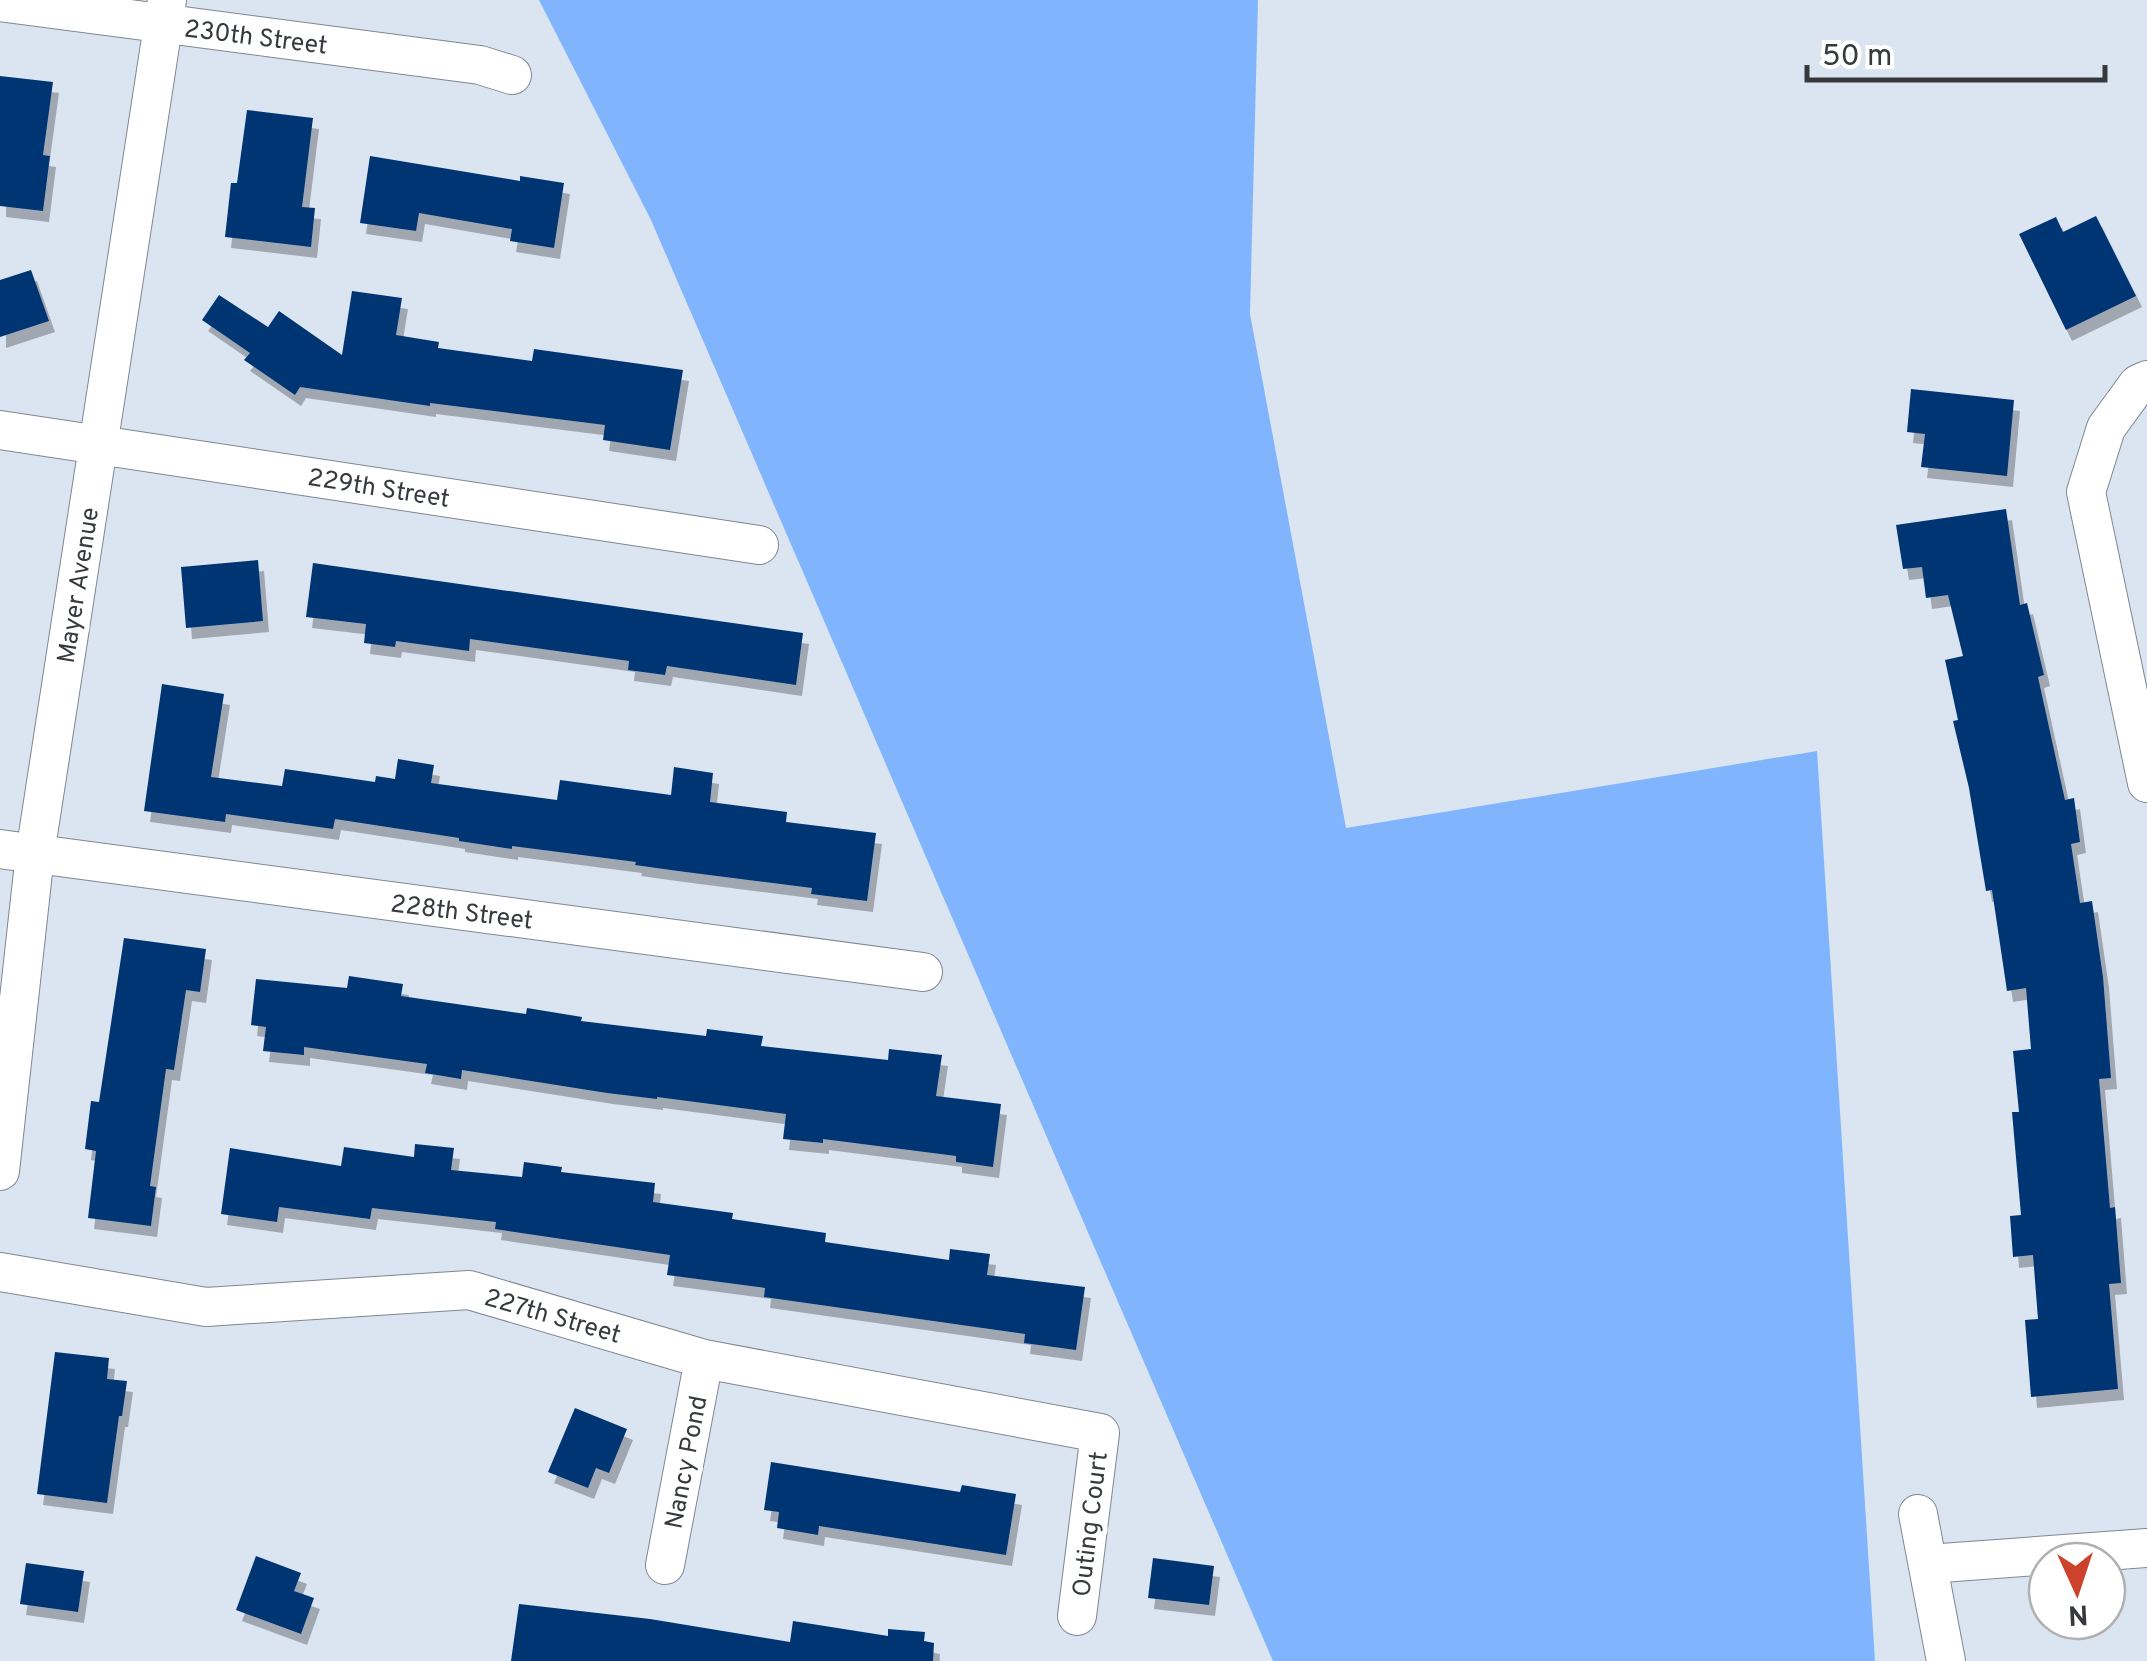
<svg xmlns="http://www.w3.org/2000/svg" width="2147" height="1661" font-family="Overpass,sans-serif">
<defs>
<filter id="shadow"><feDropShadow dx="6" dy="11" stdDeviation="0" flood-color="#0004"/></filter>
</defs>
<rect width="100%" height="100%" fill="#dbe4f1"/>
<path fill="#80b5fe" d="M 539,0 L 1258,0 L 1250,314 L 1346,828 L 1817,751 L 1875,1661 L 1273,1661 L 651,220 Z"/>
<path fill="#003573" filter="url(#shadow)" d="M 0,76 L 53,82 L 43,155 L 50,156 L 43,211 L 0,206 Z
M 247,110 L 313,118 L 302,207 L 315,208 L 311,247 L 225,237 L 231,183 L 237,183 Z
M 370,156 L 520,181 L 520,176 L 564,183 L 554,248 L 510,241 L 512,229 L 419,213 L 416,231 L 360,223 Z
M 2096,216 L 2136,296 L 2066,330 L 2019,234 L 2056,217 L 2063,232 Z
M 31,270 L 49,321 L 0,337 L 0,280 Z
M 352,291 L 402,298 L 396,335 L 439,342 L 438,348 L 532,361 L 534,349 L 683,370 L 670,450 L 603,440 L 605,425 L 430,403 L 430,406 L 300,387 L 295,395 L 244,360 L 250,353 L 202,320 L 219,295 L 268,327 L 279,311 L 342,355 Z
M 1911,389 L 2014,400 L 2007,476 L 1921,467 L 1925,434 L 1907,432 Z
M 2006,509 L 2020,605 L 2027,603 L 2044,675 L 2038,677 L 2065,800 L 2074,798 L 2080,842 L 2071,844 L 2080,903 L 2092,901 L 2103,977 L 2111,1078 L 2099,1079 L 2110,1208 L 2115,1207 L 2121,1283 L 2109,1284 L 2118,1389 L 2031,1397 L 2025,1320 L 2038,1319 L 2033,1255 L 2013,1257 L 2010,1216 L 2021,1215 L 2012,1112 L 2019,1112 L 2013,1051 L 2031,1049 L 2026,988 L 2007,991 L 1992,890 L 1986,891 L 1969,788 L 1953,721 L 1958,720 L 1945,660 L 1963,656 L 1948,595 L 1926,598 L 1922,567 L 1903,569 L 1896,525 Z
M 258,560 L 263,621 L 186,628 L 181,567 Z
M 313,563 L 803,633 L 796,685 L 667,666 L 665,675 L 628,670 L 629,661 L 470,639 L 469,651 L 396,641 L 395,647 L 364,643 L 366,624 L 306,617 Z
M 162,684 L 224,694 L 211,777 L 282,786 L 285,769 L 375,782 L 376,776 L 395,779 L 398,759 L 434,765 L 431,783 L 557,800 L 560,780 L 671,795 L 674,767 L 713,773 L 710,802 L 787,812 L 786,822 L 876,833 L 867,901 L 811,894 L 812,888 L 678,871 L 635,865 L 636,862 L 512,846 L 512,849 L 459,841 L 459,838 L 335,819 L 333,829 L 226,814 L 225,822 L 144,811 Z
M 124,938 L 206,949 L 200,992 L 186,990 L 174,1070 L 166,1069 L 150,1186 L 156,1187 L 151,1226 L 88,1218 L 96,1151 L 85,1149 L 91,1101 L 99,1102 Z
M 349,976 L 403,984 L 401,996 L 526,1014 L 527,1008 L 582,1017 L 581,1021 L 706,1036 L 707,1029 L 763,1036 L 761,1046 L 888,1060 L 889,1049 L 942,1055 L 936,1096 L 1001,1104 L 993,1167 L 956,1162 L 956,1156 L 823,1139 L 823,1143 L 783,1139 L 786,1114 L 657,1097 L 657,1099 L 607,1093 L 462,1070 L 461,1079 L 425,1073 L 427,1064 L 304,1047 L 304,1055 L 263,1051 L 266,1027 L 251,1025 L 256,979 L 347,988 Z
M 415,1144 L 454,1148 L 451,1170 L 522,1177 L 524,1162 L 562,1167 L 561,1172 L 655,1183 L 653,1202 L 733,1213 L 732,1219 L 826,1233 L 825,1242 L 949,1260 L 950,1249 L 990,1254 L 987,1275 L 1085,1287 L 1076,1350 L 1024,1343 L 1025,1334 L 764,1297 L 765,1288 L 667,1275 L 670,1255 L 495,1229 L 496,1222 L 372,1208 L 370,1219 L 279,1207 L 277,1222 L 221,1214 L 230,1148 L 341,1166 L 344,1147 L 414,1157 Z
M 55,1352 L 109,1358 L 107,1379 L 127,1381 L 122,1416 L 119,1416 L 107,1503 L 37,1494 Z
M 575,1408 L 627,1429 L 609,1473 L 596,1468 L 588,1488 L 548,1472 Z
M 771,1462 L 960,1492 L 962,1485 L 1016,1494 L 1006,1555 L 819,1526 L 818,1535 L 777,1528 L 779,1512 L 764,1510 Z
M 256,1556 L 301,1573 L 294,1591 L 314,1598 L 301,1634 L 236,1610 Z
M 1153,1558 L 1214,1566 L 1209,1605 L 1148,1598 Z
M 26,1563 L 84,1571 L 78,1612 L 20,1604 Z
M 519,1604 L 650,1619 L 790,1642 L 793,1621 L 888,1636 L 888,1629 L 925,1632 L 924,1641 L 934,1643 L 933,1661 L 511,1661 Z"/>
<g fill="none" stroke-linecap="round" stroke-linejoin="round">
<g stroke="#7f8793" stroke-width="40">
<path id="minor" d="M 0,2 L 480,65 L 512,75
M 2147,380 L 2138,384 L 2106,428 L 2086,492 L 2147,783
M 0,430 L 759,545
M 0,849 L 923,972
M 0,1171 L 35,854 L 167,0
M 0,1272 L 206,1307 L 469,1290 L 704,1359 L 1100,1433 L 1077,1616
M 1918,1514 L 1946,1661
M 1928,1564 L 2147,1548
M 665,1565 L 704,1359"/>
</g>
<use href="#minor" stroke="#fff" stroke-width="38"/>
</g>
<g text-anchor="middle" stroke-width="10" stroke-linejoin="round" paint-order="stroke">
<g font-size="25" fill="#363a3f" stroke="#fff">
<text transform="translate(256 36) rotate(7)" y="9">230th Street</text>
<text transform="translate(379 487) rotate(9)" y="9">229th Street</text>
<text transform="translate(77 585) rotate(-81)" y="9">Mayer Avenue</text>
<text transform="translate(462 911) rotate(7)" y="9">228th Street</text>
<text transform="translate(553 1315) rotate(16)" y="9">227th Street</text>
<text transform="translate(685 1462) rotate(-79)" y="9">Nancy Pond</text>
<text transform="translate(1089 1524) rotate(-83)" y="9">Outing Court</text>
</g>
</g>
<g transform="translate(2077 1591) rotate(177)"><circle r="48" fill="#ffffff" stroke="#afb0b2" stroke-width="2.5"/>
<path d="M0-8L18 38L0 25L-18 38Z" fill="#cd422b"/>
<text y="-15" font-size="28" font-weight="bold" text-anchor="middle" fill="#363a3f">N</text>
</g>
<path d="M1807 65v15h298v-15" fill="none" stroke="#363a3f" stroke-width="5"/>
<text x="1822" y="65" font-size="30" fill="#363a3f" stroke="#ffffff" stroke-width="8" paint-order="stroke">50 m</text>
</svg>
